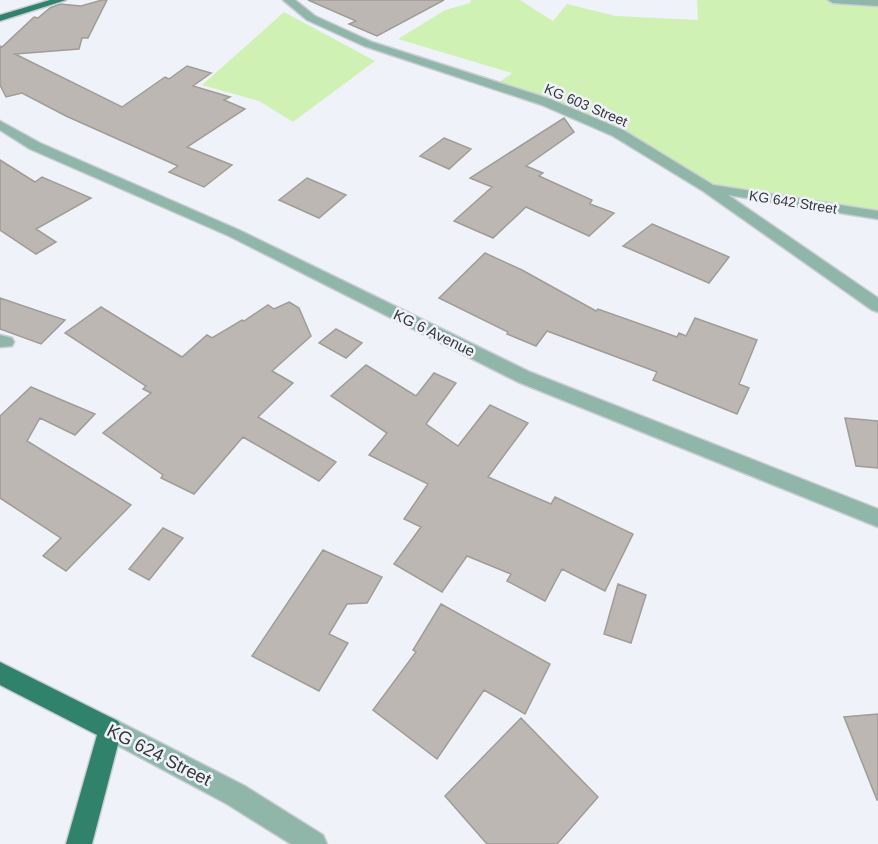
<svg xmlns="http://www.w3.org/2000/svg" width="878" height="844" font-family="Helvetica,sans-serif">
<rect width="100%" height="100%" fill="#eff3f9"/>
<path fill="#d0f1b4" d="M 471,0 L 520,0 L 553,21 L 567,4 L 616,16 L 698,20 L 697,0 L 878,0 L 878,215 L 708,188 L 618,133 L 494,86 L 512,73 L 398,39 L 445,10 L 470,3 Z
M 284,12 L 375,61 L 293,122 L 259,101 L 202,85 Z"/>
<path fill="#bcb7b2" stroke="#a09c96" stroke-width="1.5" d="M 102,0 L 107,0 L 88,38 L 82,38 L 79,49 L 15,54 L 122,107 L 165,77 L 169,79 L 187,66 L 211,73 L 193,86 L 230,97 L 224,100 L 245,109 L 187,147 L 232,165 L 204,187 L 169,172 L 178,166 L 66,116 L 22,93 L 6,97 L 0,85 L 0,46 L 2,47 L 34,17 L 38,18 L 50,8 L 60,4 L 81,6 Z
M 308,0 L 444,0 L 377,36 L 349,24 L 356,21 Z
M 564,118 L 574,132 L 526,166 L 543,173 L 539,176 L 592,200 L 590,204 L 614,213 L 589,236 L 526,207 L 493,238 L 454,221 L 492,187 L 470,178 Z
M 444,138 L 471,149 L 449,169 L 420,156 Z
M 0,160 L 35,182 L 42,177 L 91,198 L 36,229 L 56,242 L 36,254 L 0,230 Z
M 307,178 L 346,195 L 319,218 L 279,200 Z
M 652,224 L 729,257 L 709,283 L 623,246 Z
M 485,253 L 522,270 L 596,311 L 598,309 L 677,337 L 679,333 L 686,336 L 695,318 L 757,340 L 739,384 L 749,388 L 737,414 L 653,380 L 657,372 L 547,331 L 536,346 L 507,334 L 508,332 L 439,298 Z
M 0,298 L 65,320 L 41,344 L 0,329 Z
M 289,302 L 299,308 L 311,336 L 272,371 L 293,383 L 258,417 L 336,462 L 319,481 L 243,437 L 194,494 L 161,478 L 163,475 L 103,433 L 151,393 L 143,389 L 146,386 L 65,333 L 101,307 L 182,357 L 207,335 L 212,338 L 242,320 L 244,321 L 268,305 L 274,309 Z
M 336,329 L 362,343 L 346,358 L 319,343 Z
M 366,365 L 416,396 L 434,373 L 456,383 L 426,424 L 458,446 L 490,405 L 528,423 L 488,477 L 551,504 L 555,497 L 633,534 L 605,591 L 562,569 L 545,601 L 507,581 L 511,574 L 467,556 L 442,592 L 394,564 L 421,527 L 404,519 L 428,484 L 369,455 L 387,433 L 331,396 Z
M 31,387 L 95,414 L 75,435 L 40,418 L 27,441 L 131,505 L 66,571 L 43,556 L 61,538 L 0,498 L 0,416 Z
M 845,418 L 878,421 L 878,468 L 856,466 Z
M 163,528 L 183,538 L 149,580 L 129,569 Z
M 323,550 L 382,577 L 367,603 L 347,604 L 329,634 L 348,643 L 319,691 L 252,656 Z
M 618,584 L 646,595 L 631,643 L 604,634 Z
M 441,604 L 550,664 L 525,714 L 484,690 L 437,759 L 373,710 L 416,652 L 413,650 Z
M 878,714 L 878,800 L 877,800 L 844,717 Z
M 521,718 L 598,797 L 557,844 L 487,844 L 445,796 Z"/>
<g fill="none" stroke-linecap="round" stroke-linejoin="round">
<g stroke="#cacdd3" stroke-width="3">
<path id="minor" d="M 283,0 L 295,0 L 315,16 L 372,42 L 550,99 L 623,130 L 713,185 L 878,211 L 878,219 L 728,195 L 878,298 L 878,312 L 872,310 L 703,191 L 613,136 L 542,105 L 364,46 L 307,20 Z
M 828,0 L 878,0 L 878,6 L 833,3 Z
M 0,121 L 40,143 L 239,230 L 530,372 L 878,509 L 878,527 L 518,382 L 229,236 L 30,149 L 0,130 Z
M 0,335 L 12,338 L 14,342 L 12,346 L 0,347 Z
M 110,717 L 245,786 L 323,835 L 327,844 L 291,844 L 227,804 L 102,737 L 98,729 L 102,721 Z"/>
</g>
<g stroke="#cacdd3" stroke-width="3">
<path id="major" d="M 50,0 L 66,0 L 0,21 L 0,15 Z
M 0,662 L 118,721 L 122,729 L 92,844 L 66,844 L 97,735 L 0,685 Z"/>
</g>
<use href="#minor" fill="#8fb6a8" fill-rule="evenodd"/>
<use href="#major" fill="#31826b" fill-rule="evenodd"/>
</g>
<g text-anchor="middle" stroke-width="5" stroke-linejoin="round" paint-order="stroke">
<g font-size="14" fill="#353739" stroke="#eff3f9">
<text transform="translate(586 105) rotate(23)" y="5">KG 603 Street</text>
<text transform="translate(793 202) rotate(9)" y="5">KG 642 Street</text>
</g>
<g font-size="15" fill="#353739" stroke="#eff3f9">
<text transform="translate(434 333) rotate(26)" y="5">KG 6 Avenue</text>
</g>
<g font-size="18" fill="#353739" stroke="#eff3f9">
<text transform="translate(159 755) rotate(27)" y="6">KG 624 Street</text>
</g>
</g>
</svg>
